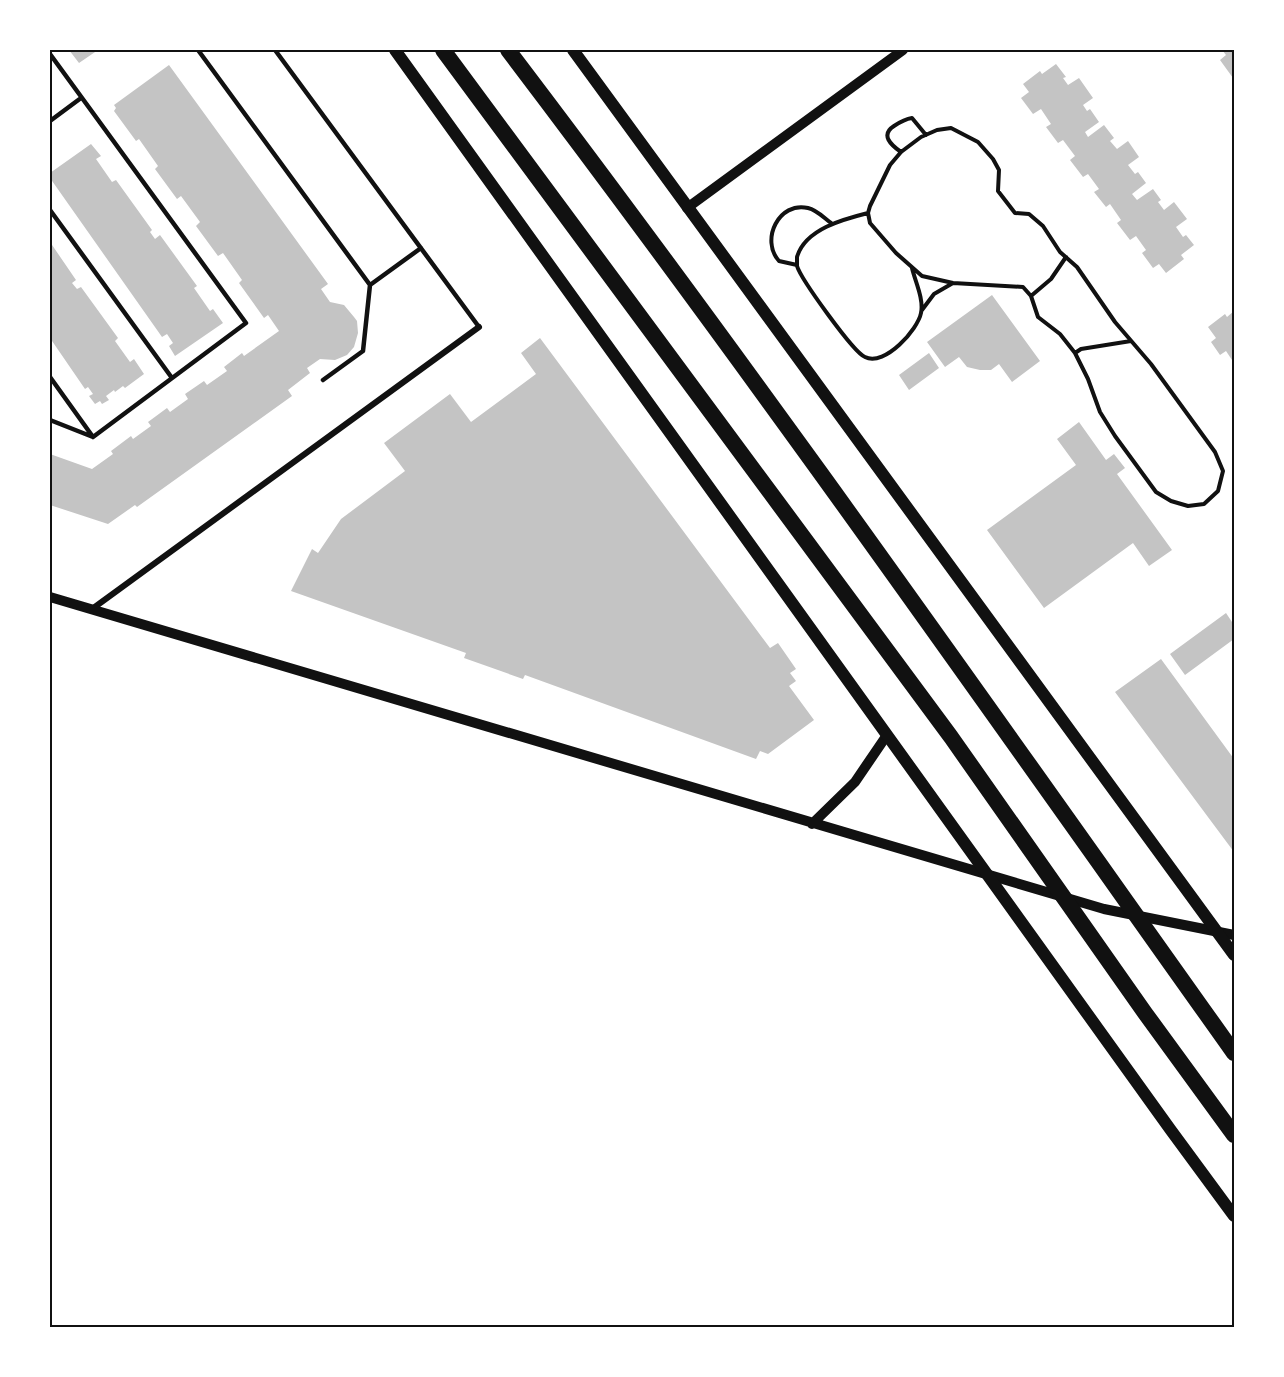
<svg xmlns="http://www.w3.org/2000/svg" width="1284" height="1377" font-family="Karla,sans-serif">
<rect width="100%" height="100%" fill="#fff"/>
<path fill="#c4c4c4" d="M 69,50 L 98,50 L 79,63 Z
M 1222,50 L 1234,50 L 1234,76 L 1233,78 L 1220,60 L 1226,55 Z
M 1056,64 L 1066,77 L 1063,78 L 1068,85 L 1079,78 L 1093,98 L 1083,105 L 1087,111 L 1090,109 L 1099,122 L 1085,132 L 1088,137 L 1104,125 L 1114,138 L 1110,141 L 1117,149 L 1128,141 L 1139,157 L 1128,165 L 1135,174 L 1138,172 L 1146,183 L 1132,194 L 1137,200 L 1153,189 L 1161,200 L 1158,202 L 1164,210 L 1174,202 L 1187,219 L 1176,227 L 1183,237 L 1186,235 L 1194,245 L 1181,255 L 1184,259 L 1166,273 L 1159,264 L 1153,268 L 1142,253 L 1146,250 L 1136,236 L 1130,240 L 1117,223 L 1121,220 L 1110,204 L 1106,207 L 1094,192 L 1099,189 L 1088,174 L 1083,177 L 1070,160 L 1075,156 L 1063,140 L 1058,143 L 1046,127 L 1051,124 L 1041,109 L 1033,114 L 1021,98 L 1029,92 L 1023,84 L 1040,71 L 1042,74 Z
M 169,65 L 328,284 L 321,289 L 330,302 L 344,305 L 354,317 L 357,321 L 358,333 L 354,347 L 347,355 L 335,360 L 320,359 L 307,368 L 310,373 L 288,390 L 292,396 L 137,507 L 135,505 L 108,524 L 50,505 L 50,454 L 92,469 L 113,454 L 111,451 L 131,436 L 133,439 L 151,426 L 148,422 L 167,408 L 170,412 L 188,399 L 185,394 L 204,381 L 207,385 L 227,371 L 224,367 L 242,353 L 244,356 L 279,331 L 268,315 L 264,318 L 239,283 L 242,280 L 223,253 L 218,256 L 196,226 L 200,222 L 181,196 L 177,199 L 155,169 L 158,166 L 139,139 L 136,141 L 114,111 L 116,108 L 114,105 Z
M 91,144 L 101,156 L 96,159 L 112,182 L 116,180 L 152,230 L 150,232 L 155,239 L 160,235 L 197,286 L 194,288 L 210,311 L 213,309 L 223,323 L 175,356 L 169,346 L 173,343 L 167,334 L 162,337 L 50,178 L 50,173 Z
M 50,242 L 76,280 L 72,283 L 77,289 L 81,287 L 118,338 L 115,341 L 130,362 L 134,359 L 144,374 L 125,388 L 123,386 L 115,392 L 114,390 L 106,396 L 109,400 L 102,404 L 100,401 L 95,404 L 89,396 L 93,394 L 88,387 L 85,389 L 50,338 Z
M 992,295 L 1040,361 L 1012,382 L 999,364 L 991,370 L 980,370 L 967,367 L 959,357 L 945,367 L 927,342 Z
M 1234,311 L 1234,363 L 1226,351 L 1220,355 L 1211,342 L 1216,338 L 1208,327 L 1225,314 L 1227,317 Z
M 540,338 L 770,648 L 778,643 L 796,669 L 790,673 L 796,681 L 789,686 L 814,720 L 768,754 L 760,751 L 756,759 L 525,675 L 523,679 L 464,658 L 466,653 L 291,591 L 312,549 L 318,553 L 341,519 L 405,471 L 384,443 L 450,394 L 471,422 L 536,374 L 521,353 Z
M 929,353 L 939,368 L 909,390 L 899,375 Z
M 1079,422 L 1106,460 L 1114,454 L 1125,468 L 1117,474 L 1172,550 L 1149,566 L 1133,543 L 1044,608 L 987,530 L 1076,465 L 1057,439 Z
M 1226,613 L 1234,625 L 1234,639 L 1185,675 L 1170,654 Z
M 1161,659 L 1234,759 L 1234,852 L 1115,692 Z"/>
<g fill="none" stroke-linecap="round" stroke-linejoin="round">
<path stroke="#111" stroke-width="4" d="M 951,128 L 978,142 L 993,159 L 999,170 L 998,191 L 1015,213 L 1029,214 L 1043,226 L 1060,252 L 1077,267 L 1115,322 L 1151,364 L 1215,452 L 1223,471 L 1218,491 L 1204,504 L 1188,506 L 1171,501 L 1156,492 L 1115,436 L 1100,412 L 1088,379 L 1075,353 L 1060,334 L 1038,317 L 1031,296 L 1023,287 L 953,283 L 922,276 L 896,253 L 870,223 L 868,213 L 870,206 L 890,165 L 901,152 L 921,137 L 937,130 Z
M 901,152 C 891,145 880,135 894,126 C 900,122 905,119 912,118 L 926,135
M 868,213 C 844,219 805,229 797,257 C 797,258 797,264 797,266 C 801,279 853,352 865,357 C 885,367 918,329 921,313 C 924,299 915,281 912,268
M 797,265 L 779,261 C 760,240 779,201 808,208 C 817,210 824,218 831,223
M 1031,296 L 1051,279 L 1066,257
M 922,310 L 934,294 L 953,283
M 1075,353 L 1081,349 L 1131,341"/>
<path stroke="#111" stroke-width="4.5" d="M 198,50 L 370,285 L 421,248
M 275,50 L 479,327
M 50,54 L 246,323 L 93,437
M 50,121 L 81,98
M 50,210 L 172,378
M 50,377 L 93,437 L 50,420
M 323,380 L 363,351 L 370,285"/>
<path stroke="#111" stroke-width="6" d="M 92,609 L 479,327"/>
<path stroke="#111" stroke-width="10" d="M 687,208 L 903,50
M 50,597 L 1104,909 L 1234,935
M 812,824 L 855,782 L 887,735"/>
<path stroke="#111" stroke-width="12" d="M 395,50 L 1170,1129 L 1234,1216
M 573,50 L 1234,955"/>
<path stroke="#111" stroke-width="16" d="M 443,50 L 951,737 L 1145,1013 L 1234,1135
M 508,50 C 758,379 995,717 1234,1053"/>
</g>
<rect width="1284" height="1377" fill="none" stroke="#ffffff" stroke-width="102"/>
<rect x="51" y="51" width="1182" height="1275" fill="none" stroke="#111" stroke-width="2"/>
</svg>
